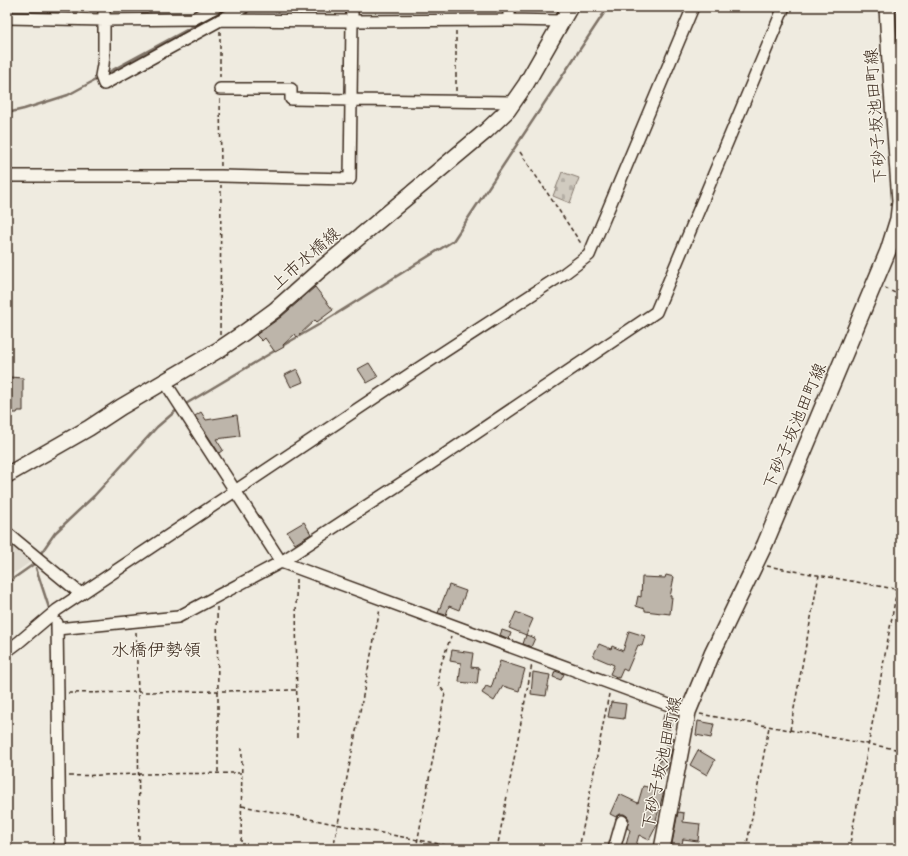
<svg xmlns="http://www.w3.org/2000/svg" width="908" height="856" font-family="'Indie Flower','Klee One',sans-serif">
<defs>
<pattern id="cemetery-stones" width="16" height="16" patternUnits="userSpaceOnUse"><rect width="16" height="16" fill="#d1cbc0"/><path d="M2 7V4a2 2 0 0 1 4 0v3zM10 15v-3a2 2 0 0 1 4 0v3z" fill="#b4aea5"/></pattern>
</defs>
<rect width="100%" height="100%" fill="#efebe0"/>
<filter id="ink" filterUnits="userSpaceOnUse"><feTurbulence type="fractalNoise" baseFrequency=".025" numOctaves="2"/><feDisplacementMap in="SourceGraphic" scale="8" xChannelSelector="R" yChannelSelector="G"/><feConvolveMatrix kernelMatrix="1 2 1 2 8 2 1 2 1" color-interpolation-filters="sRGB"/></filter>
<g filter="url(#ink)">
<path fill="#e0dbd0" d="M 7,541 L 32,561 L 7,578 Z"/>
<path fill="url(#cemetery-stones)" stroke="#867a6f" d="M 562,172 L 579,178 L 570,203 L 553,196 Z"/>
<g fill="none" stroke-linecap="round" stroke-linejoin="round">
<path stroke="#7e7266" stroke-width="2.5" d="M 105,74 L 229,7
M 7,113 L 24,109 L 68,95 L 99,78
M 282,346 L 320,324 L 453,241 L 608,7
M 184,405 L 276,350
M 39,556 L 55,533 L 94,496 L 157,427 L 178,409
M 36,568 L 50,611
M 7,583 L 34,564 L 36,560"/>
</g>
<path fill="#bdb5aa" stroke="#3b2a1e" d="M 315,287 L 333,310 L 317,322 L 315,320 L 297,337 L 295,334 L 283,345 L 284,347 L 275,352 L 265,338 L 262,341 L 256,335 L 281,317 Z
M 369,363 L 378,377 L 367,383 L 358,369 Z
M 297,369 L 303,382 L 291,387 L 285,375 Z
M 9,377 L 23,378 L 23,411 L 18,411 L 17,413 L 7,413 L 7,394 Z
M 201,412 L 206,420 L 237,415 L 240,436 L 216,439 L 223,450 L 219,453 L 195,416 Z
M 304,522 L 311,534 L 295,544 L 287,532 Z
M 666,575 L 674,577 L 670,597 L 672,597 L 670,614 L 645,611 L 645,609 L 636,606 L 638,596 L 641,597 L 642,577 L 665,578 Z
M 449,585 L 466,591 L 459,610 L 449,606 L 446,615 L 438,613 Z
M 516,612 L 533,619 L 526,635 L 509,628 Z
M 502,630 L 511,633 L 509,639 L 500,635 Z
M 629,631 L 645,636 L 642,646 L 638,645 L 627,671 L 623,669 L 619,678 L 610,674 L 614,665 L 593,656 L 599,644 L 611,649 L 612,646 L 623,651 Z
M 526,635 L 535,638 L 531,647 L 523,644 Z
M 452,650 L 473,653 L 471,667 L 479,668 L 477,684 L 459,682 L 461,663 L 450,661 Z
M 500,661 L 525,669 L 519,691 L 503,686 L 494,701 L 482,693 L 486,686 L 491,688 Z
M 555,671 L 564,674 L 561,680 L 553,677 Z
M 533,672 L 550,675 L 546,696 L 531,694 Z
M 611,702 L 626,704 L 624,719 L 608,717 Z
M 664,714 L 673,716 L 670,729 L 661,728 Z
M 698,721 L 714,724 L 711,738 L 696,735 Z
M 668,737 L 674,738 L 669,765 L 662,778 L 654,774 L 666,749 Z
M 698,750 L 715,760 L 707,775 L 690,765 Z
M 643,786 L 664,791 L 656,820 L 658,821 L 658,823 L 649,840 L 639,835 L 635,849 L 625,849 L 630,830 L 627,828 L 629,819 L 627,816 L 624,814 L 620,814 L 616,817 L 610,814 L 619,794 L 638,803 Z
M 678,812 L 684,813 L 683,822 L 700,824 L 698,841 L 683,839 L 681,849 L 671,849 Z"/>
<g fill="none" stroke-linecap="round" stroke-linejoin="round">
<g stroke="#3b2a1e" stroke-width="14">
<path id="minor" d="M 104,7 L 104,54 L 103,65 L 101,76 L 104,84 L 244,7
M 352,7 L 352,21 L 509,20 L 562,21
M 509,7 L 509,20
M 7,18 L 104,20 L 193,19 L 216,7
M 220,20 L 352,21 L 351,100 L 291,99 L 291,89 L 220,89
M 7,176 L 221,176 L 350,179 L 351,100 L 514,102
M 165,382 L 281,562 L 688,712
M 7,533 L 81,594
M 57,623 L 60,849
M 57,629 L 178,617 L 281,562 L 429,465 L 656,312 L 784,7
M 7,651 L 19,642 L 57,610 L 81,594 L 419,368 L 565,273 L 589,255 L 693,7
M 614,849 L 622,821"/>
</g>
<g stroke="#3b2a1e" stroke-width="18">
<path id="secondary" d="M 7,475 L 89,428 L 121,407 L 220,349 L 245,332 L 275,310 L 320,270 L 486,131 L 508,110 L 526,84 L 570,7
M 662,849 L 688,712 L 712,654 L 765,544 L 888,251 L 898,219 L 900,201 L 890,62 L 887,7"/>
</g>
<path stroke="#3b2a1e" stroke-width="1.5" stroke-dasharray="4 3" stroke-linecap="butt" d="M 220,31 L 220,79
M 456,91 L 456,31
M 220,99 L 221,167
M 520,152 L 582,245
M 885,288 L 901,296
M 220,335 L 221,185
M 767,566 L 901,590
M 296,579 L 297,740
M 217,607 L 218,692 L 218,773
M 136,632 L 138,693 L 139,849
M 68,693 L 297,690
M 700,714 L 901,750
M 790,730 L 819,575
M 69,776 L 138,774 L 242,773
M 242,806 L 465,849
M 241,849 L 242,748
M 333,849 L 380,609
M 416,849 L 445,693 L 439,685 L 439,670 L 451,636
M 497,849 L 532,664
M 579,849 L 609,694
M 746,849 L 769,727
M 849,849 L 897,590"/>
<use href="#minor" stroke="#f7f3e8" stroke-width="11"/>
<use href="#secondary" stroke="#f7f3e8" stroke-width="15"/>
</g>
</g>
<g text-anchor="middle" stroke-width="3" stroke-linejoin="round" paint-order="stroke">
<g font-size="17" fill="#3b2a1e" stroke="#f7f3e8">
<text transform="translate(875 116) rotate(-94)" y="6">下砂子坂池田町線</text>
<text transform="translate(305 258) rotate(-41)" y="6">上市水橋線</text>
<text transform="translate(794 426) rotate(-67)" y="6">下砂子坂池田町線</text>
<text transform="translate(661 763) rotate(-78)" y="6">下砂子坂池田町線</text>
</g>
<g font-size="18" fill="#3b2a1e" stroke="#f7f3e8">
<text x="156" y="656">水橋伊勢領</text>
</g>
</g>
<rect width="908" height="856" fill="none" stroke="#f7f3e8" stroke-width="24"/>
<rect x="12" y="12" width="884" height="832" fill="none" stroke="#3b2a1e" stroke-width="1.5" filter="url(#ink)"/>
</svg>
